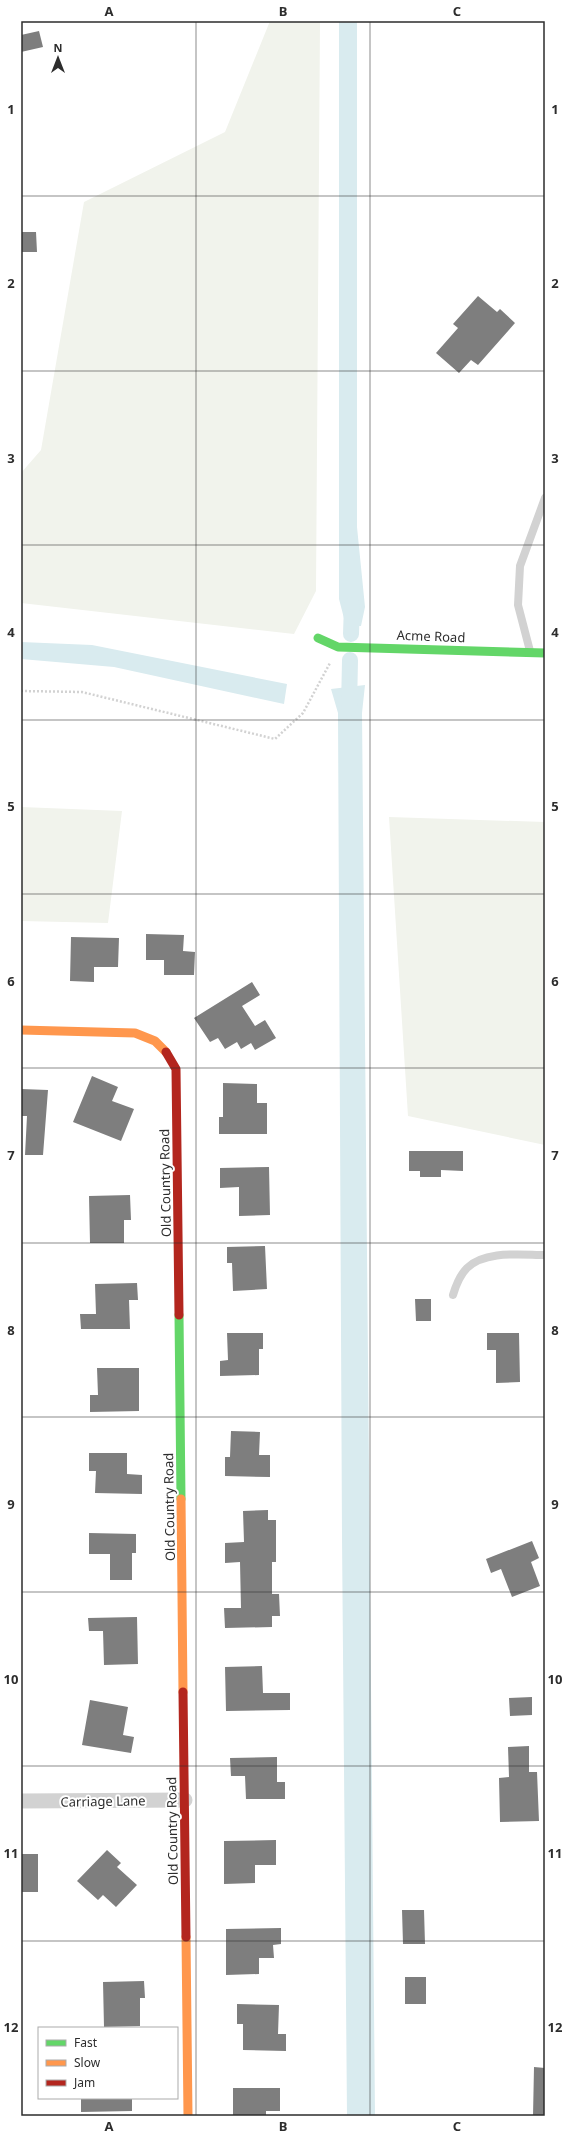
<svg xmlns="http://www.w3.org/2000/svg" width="566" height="2137" font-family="'Noto Sans',sans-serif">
<rect width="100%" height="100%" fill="#fff"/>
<path fill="#f1f3ec" d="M 270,21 L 320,21 L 316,591 L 294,634 L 21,603 L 21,473 L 41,450 L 84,202 L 225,132 Z
M 21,807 L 122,811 L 108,923 L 21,921 Z
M 389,817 L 545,822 L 545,1145 L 408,1116 Z"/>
<path fill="#d9ebef" d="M 339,21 L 357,21 L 357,527 L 365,607 L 361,626 L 346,626 L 339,599 Z
M 21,642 L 92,645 L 287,684 L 284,704 L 114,667 L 21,659 Z
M 365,685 L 362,713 L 375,2116 L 347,2116 L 342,1537 L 338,713 L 331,689 Z"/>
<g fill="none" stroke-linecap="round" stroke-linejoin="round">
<path stroke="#d9ebef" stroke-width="16" d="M 351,634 L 352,605
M 349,708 L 350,660"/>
</g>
<path fill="#7e7e7e" d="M 39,31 L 43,47 L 21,52 L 21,35 Z
M 21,232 L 36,232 L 37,252 L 21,252 Z
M 478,296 L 497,312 L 500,309 L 515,323 L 478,365 L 471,360 L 459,373 L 436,353 L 458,328 L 453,324 Z
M 146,934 L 184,935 L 183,951 L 195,952 L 194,975 L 164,975 L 164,960 L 146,960 Z
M 71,937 L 119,938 L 118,967 L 94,967 L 94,982 L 70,981 Z
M 252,982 L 260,995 L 242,1006 L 255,1026 L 265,1020 L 276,1038 L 255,1050 L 251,1043 L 241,1049 L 237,1042 L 225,1049 L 218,1038 L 210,1042 L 194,1018 Z
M 92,1076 L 118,1087 L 112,1101 L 134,1109 L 121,1141 L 73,1122 Z
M 223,1083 L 257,1084 L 257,1103 L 267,1103 L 267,1134 L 219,1134 L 219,1117 L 223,1117 Z
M 21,1089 L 48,1090 L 43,1155 L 25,1155 L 27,1116 L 21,1116 Z
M 409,1151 L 463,1151 L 463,1171 L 441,1170 L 441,1177 L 420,1177 L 420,1171 L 409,1171 Z
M 269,1167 L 270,1215 L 239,1216 L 239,1187 L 220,1188 L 220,1168 Z
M 130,1195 L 131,1220 L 124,1220 L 124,1243 L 90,1243 L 89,1196 Z
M 265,1246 L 267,1289 L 233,1291 L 232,1263 L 227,1263 L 227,1247 Z
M 137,1283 L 138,1300 L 129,1300 L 130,1329 L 81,1329 L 80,1314 L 96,1314 L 95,1284 Z
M 415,1299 L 431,1299 L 431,1321 L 416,1321 Z
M 227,1333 L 263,1333 L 263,1349 L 259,1349 L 259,1375 L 220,1376 L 220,1361 L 228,1360 Z
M 487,1333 L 519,1333 L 520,1382 L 496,1383 L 496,1350 L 487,1350 Z
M 97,1368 L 139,1368 L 139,1411 L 90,1412 L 90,1395 L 98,1395 Z
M 231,1431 L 260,1432 L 259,1455 L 270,1455 L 270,1477 L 225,1476 L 225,1457 L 230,1457 Z
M 89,1453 L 127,1453 L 127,1474 L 142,1475 L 142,1494 L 95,1493 L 96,1471 L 89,1471 Z
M 268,1510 L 268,1520 L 276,1520 L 276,1562 L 272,1562 L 272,1594 L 279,1594 L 280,1616 L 272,1616 L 272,1627 L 225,1628 L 224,1608 L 241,1608 L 240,1562 L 225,1563 L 225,1543 L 244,1542 L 243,1511 Z
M 89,1533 L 136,1534 L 136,1553 L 132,1553 L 132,1580 L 110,1580 L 110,1554 L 89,1554 Z
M 532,1541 L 539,1558 L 531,1562 L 540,1586 L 512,1597 L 501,1569 L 491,1573 L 486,1559 Z
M 137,1617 L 138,1664 L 104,1665 L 103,1631 L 89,1631 L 88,1618 Z
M 262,1666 L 263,1693 L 290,1693 L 290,1710 L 226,1711 L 225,1667 Z
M 532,1697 L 532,1715 L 510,1716 L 509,1698 Z
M 90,1700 L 128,1707 L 123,1735 L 134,1737 L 131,1753 L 82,1745 Z
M 529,1746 L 529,1772 L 537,1772 L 539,1821 L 500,1822 L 499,1778 L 509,1777 L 508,1747 Z
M 277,1757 L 277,1782 L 285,1782 L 285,1799 L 246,1799 L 245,1776 L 231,1776 L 230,1758 Z
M 276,1840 L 276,1865 L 255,1865 L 255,1883 L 224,1884 L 224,1841 Z
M 107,1850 L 121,1863 L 117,1867 L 137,1885 L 116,1907 L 103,1895 L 98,1900 L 77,1881 Z
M 21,1854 L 38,1854 L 38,1892 L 21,1892 Z
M 402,1910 L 424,1910 L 425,1944 L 403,1944 Z
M 281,1928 L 281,1944 L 273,1945 L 274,1958 L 259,1958 L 259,1974 L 226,1975 L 226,1929 Z
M 405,1977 L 426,1977 L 426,2004 L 405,2004 Z
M 144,1981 L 145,1998 L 140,1998 L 140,2026 L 104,2027 L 103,1982 Z
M 237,2004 L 279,2005 L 278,2034 L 286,2034 L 286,2051 L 243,2050 L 243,2024 L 237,2024 Z
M 534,2067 L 545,2068 L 545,2116 L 533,2116 Z
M 233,2088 L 280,2088 L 280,2111 L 266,2111 L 266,2116 L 233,2116 Z
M 81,2098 L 132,2098 L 132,2111 L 81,2112 Z"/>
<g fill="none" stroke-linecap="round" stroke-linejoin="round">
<path stroke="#d2d2d2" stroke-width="2.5" stroke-dasharray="2 2" stroke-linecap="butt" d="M 21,691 L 82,692 L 275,739 L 303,713 L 330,663"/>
<path stroke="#d2d2d2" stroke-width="8" d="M 530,651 L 518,605 L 520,566 L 545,498
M 453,1295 C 456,1285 460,1275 467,1268 C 485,1250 522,1255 545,1255"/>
<path stroke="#d2d2d2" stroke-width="15" d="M 21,1801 L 185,1800"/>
<path stroke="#63d668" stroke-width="9" d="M 318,638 L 338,647 L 545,653
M 179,1315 L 181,1499"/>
<path stroke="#ff974d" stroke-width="9" d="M 21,1030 L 135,1033 L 155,1041 L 166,1052
M 181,1499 L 183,1692
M 186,1937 L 188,2116"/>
<path stroke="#b3261e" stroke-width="9" d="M 166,1052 L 176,1069 L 179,1315
M 183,1692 L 186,1937"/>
</g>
<path fill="none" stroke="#2d2d2d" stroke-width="1" stroke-opacity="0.55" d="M 196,21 L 196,2116M 370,21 L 370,2116M 21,196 L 545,196M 21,371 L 545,371M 21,545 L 545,545M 21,720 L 545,720M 21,894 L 545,894M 21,1068 L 545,1068M 21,1243 L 545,1243M 21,1417 L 545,1417M 21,1592 L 545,1592M 21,1766 L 545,1766M 21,1941 L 545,1941"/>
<g text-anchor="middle" stroke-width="4" stroke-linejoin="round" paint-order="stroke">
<g font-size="13" fill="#2d2d2d" stroke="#fff">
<text transform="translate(431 636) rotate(2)" y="5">Acme Road</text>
<text transform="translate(165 1183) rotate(-91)" y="5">Old Country Road</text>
<text transform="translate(169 1507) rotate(-91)" y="5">Old Country Road</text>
<text transform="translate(103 1801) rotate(-1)" y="5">Carriage Lane</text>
<text transform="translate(172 1831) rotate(-91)" y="5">Old Country Road</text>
</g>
</g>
<rect width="566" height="2137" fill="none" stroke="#ffffff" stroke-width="44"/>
<rect x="38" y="2027" width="140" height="72" fill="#ffffff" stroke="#ababab"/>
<rect x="46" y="2040" width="20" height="6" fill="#63d668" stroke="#ababab"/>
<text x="74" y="2047" font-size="12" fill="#2d2d2d">Fast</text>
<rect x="46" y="2060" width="20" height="6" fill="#ff974d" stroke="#ababab"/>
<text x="74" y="2067" font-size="12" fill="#2d2d2d">Slow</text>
<rect x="46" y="2080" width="20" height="6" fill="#b3261e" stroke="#ababab"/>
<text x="74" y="2087" font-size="12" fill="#2d2d2d">Jam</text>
<g transform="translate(58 58)" stroke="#ffffff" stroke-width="3" paint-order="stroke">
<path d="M0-3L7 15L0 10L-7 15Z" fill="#2d2d2d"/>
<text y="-6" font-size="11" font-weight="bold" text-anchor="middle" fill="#2d2d2d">N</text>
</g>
<rect x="22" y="22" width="522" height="2093" fill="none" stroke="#2d2d2d" stroke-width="1.5"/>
<g font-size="13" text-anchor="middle" font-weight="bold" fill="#2d2d2d">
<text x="109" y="16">A</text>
<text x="283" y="16">B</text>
<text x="457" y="16">C</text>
<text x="11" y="114">1</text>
<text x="555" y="114">1</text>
<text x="11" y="288">2</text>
<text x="555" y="288">2</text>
<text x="11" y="463">3</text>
<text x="555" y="463">3</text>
<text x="11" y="637">4</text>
<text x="555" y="637">4</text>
<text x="11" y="811">5</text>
<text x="555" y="811">5</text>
<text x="11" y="986">6</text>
<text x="555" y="986">6</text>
<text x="11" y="1160">7</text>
<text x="555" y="1160">7</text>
<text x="11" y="1335">8</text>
<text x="555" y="1335">8</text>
<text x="11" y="1509">9</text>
<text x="555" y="1509">9</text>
<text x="11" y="1684">10</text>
<text x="555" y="1684">10</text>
<text x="11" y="1858">11</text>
<text x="555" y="1858">11</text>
<text x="11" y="2032">12</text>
<text x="555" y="2032">12</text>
<text x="109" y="2131">A</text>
<text x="283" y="2131">B</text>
<text x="457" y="2131">C</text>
</g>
</svg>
